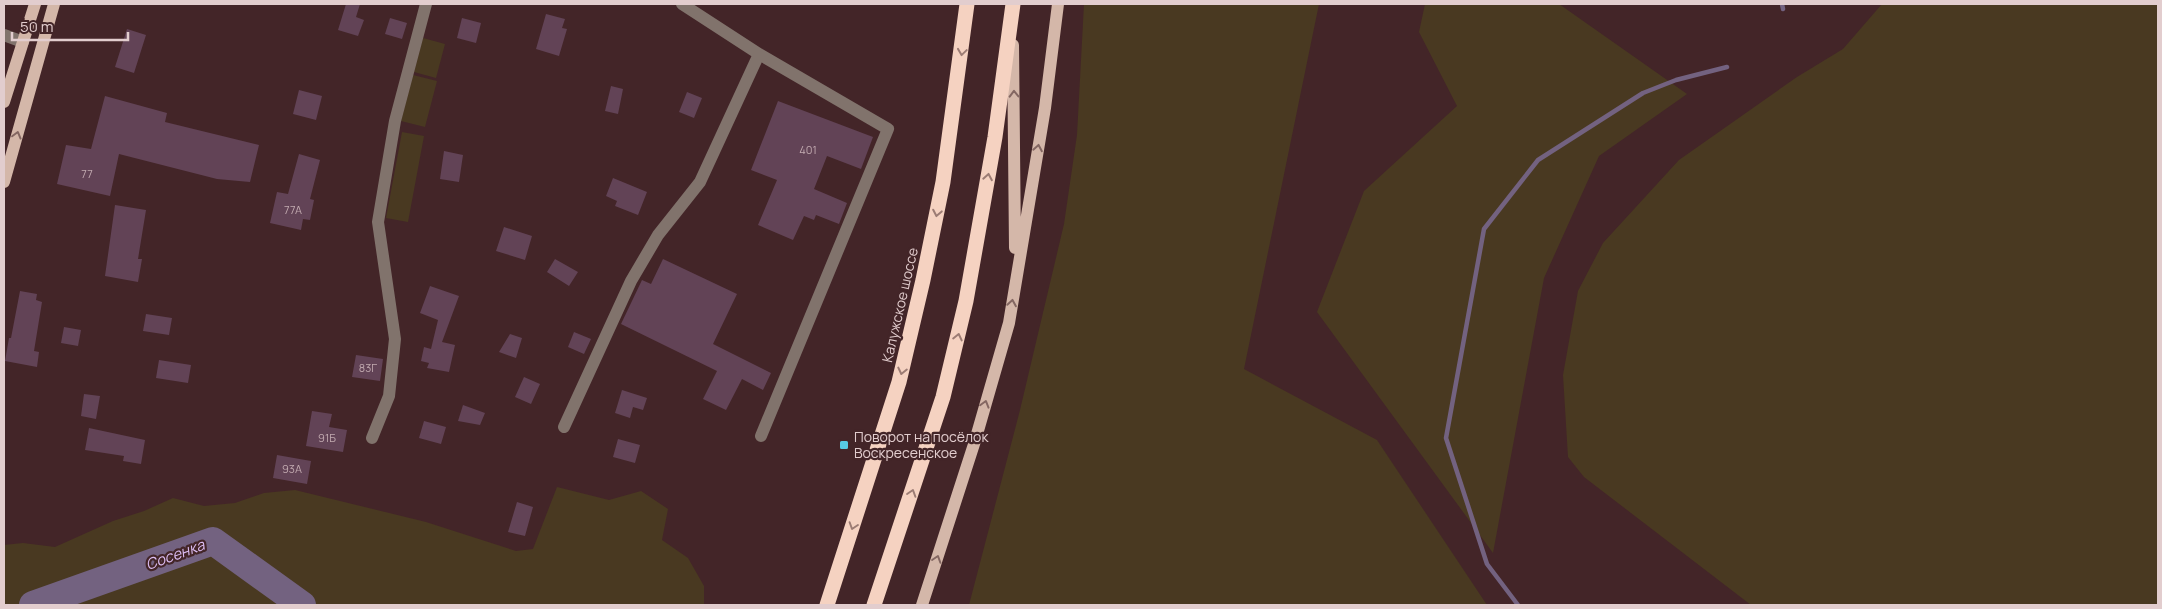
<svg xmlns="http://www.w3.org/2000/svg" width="2162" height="609" font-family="Manrope,sans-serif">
<rect width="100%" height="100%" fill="#432528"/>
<path fill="#493921" d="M 1084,4 L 1319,4 L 1244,369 L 1377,440 L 1487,605 L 969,605 L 1020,410 L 1064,224 L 1077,135 Z
M 1425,4 L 1559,4 L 1687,94 L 1599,156 L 1544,278 L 1493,553 L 1317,312 L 1364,191 L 1457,106 L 1419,32 Z
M 1882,4 L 2158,4 L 2158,605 L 1751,605 L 1584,477 L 1568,457 L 1563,375 L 1578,291 L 1603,243 L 1679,160 L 1797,77 L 1843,49 Z
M 423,38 L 445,44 L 436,78 L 414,72 Z
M 413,75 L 437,81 L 425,127 L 401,121 Z
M 402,132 L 424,136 L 408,222 L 386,218 Z
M 557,487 L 609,500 L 641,491 L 668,509 L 662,540 L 688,558 L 704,586 L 704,605 L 4,605 L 4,545 L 23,543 L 55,547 L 113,521 L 144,511 L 173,498 L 204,506 L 235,503 L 264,493 L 295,490 L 426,522 L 516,551 L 533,549 Z"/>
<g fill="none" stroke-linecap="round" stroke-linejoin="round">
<path stroke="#736280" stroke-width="4.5" d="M 1782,4 L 1783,9
M 1518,605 L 1487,564 L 1446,438 L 1484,229 L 1538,160 L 1643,93 L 1676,80 L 1727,67"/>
<path stroke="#736280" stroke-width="28" d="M 33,605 L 213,541 L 302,605"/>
</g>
<path fill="#624356" d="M 346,4 L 360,4 L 356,17 L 364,20 L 358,36 L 338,30 Z
M 546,14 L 565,19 L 562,28 L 567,29 L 559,56 L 536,49 Z
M 390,18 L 407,23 L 402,39 L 385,34 Z
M 462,18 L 481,23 L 476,43 L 457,38 Z
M 127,29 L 146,35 L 134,73 L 115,67 Z
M 611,86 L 623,89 L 618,114 L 605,111 Z
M 299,90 L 322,96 L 316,120 L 293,114 Z
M 687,92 L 702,98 L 694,118 L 679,112 Z
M 105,96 L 167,113 L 165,122 L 259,145 L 250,182 L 217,179 L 119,154 L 110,196 L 57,184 L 66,145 L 91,149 Z
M 778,101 L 873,137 L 861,169 L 827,156 L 814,189 L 847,203 L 839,224 L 816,215 L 814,220 L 804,216 L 793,240 L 758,225 L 777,180 L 751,170 Z
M 444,151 L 463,155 L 459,182 L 440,179 Z
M 299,154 L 320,160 L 310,199 L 314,200 L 310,220 L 303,219 L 301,230 L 270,223 L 277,192 L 288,194 Z
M 613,178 L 647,192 L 638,215 L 615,206 L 617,201 L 606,196 Z
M 115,205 L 146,210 L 138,259 L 142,259 L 138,282 L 105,276 Z
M 504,227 L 532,236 L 525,260 L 496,251 Z
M 555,259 L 578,272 L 569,286 L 547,272 Z
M 663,259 L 737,294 L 713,344 L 771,373 L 763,390 L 742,379 L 726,410 L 703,399 L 717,371 L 621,324 L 642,280 L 651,284 Z
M 430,286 L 459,296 L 442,342 L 455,345 L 449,372 L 427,368 L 429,363 L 421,361 L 424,347 L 431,349 L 438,320 L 420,313 Z
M 20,291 L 37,294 L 36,300 L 42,302 L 34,351 L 39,352 L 37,367 L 5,361 L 9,338 L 11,338 Z
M 146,314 L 172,318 L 169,335 L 143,331 Z
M 64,327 L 81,330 L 78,346 L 61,343 Z
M 574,332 L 591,339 L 584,354 L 568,347 Z
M 510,334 L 522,338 L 516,358 L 499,352 Z
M 356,355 L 383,359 L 380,381 L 352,377 Z
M 159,360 L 191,365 L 188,383 L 156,378 Z
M 524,377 L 540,384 L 531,404 L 515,397 Z
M 622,390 L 647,398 L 643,410 L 633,407 L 630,418 L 615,413 Z
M 84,394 L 100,396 L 96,419 L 81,416 Z
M 463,405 L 485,413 L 480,425 L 458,421 Z
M 312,411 L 332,414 L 329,427 L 347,430 L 343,452 L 306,446 Z
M 424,421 L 446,427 L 441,444 L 419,438 Z
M 89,428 L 145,440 L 141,464 L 123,461 L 124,456 L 85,450 Z
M 618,439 L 640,445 L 635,463 L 613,457 Z
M 277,455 L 311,461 L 307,484 L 273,478 Z
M 517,502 L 533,507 L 525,536 L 508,532 Z"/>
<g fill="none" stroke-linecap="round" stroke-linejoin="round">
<path stroke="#81736c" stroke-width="12" d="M 682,4 L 759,54 L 888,129 L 761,436
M 4,35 L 23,42
M 564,427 L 631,281 L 658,235 L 700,182 L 759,54
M 372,438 L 389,396 L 395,339 L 378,222 L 395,121 L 426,4"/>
<path stroke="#d4b7a9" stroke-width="12" d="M 1013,45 L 1015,248
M 4,102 L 35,4
M 4,182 L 54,4
M 922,605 L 975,441 L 1009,323 L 1045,108 L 1058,4"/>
<path stroke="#f5d2c1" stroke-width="15" d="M 827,605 L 899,382 L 923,280 L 943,182 L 967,4
M 874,605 L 943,397 L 966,301 L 995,137 L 1013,4"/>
</g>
<defs><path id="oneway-chevron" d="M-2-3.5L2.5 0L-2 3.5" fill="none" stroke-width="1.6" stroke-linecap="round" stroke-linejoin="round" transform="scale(1.25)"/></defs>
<g stroke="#9c7c74">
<use href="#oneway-chevron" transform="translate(962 52) rotate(98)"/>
<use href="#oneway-chevron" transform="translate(988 177) rotate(-80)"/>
<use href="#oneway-chevron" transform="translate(937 213) rotate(101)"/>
<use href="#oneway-chevron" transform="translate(958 337) rotate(-77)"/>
<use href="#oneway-chevron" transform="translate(902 371) rotate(103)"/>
<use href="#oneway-chevron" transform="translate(912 493) rotate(-72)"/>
<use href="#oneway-chevron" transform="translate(853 526) rotate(108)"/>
</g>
<g stroke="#846762">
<use href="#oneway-chevron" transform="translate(1014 94) rotate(-91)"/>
<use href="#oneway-chevron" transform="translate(17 135) rotate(-75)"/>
<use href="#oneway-chevron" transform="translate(1038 148) rotate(-80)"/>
<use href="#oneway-chevron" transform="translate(1012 303) rotate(-81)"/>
<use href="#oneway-chevron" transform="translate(985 404) rotate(-74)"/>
<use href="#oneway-chevron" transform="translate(937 559) rotate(-72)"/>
</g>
<rect fill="#57c9e2" stroke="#432528" stroke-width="2" x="839" y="440" width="10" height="10" rx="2.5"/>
<g text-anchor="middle" stroke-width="4.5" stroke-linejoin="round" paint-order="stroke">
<g font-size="11" fill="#c2aab0">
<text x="808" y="154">401</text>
<text x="87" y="178">77</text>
<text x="293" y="214">77А</text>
<text x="368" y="372">83Г</text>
<text x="327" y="442">91Б</text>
<text x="292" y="473">93А</text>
</g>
<g font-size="14" fill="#e2cdce" stroke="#432528">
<text transform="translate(900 305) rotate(-77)" y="5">Калужское шоссе</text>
</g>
<g font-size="14" fill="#e2cdce" stroke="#432528" text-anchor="start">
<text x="854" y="442">Поворот на посёлок<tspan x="854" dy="16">Воскресенское</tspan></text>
</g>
<g font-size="15" font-style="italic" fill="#dcbdf3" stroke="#432528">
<text transform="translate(175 555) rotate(-20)" y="5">Сосенка</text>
</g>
</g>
<rect width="2162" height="609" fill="none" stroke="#e2cdce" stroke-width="10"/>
<path d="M12 32v8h116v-8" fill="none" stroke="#e2cdce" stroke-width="2.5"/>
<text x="20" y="32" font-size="15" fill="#e2cdce" stroke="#432528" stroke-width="4" paint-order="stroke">50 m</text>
</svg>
